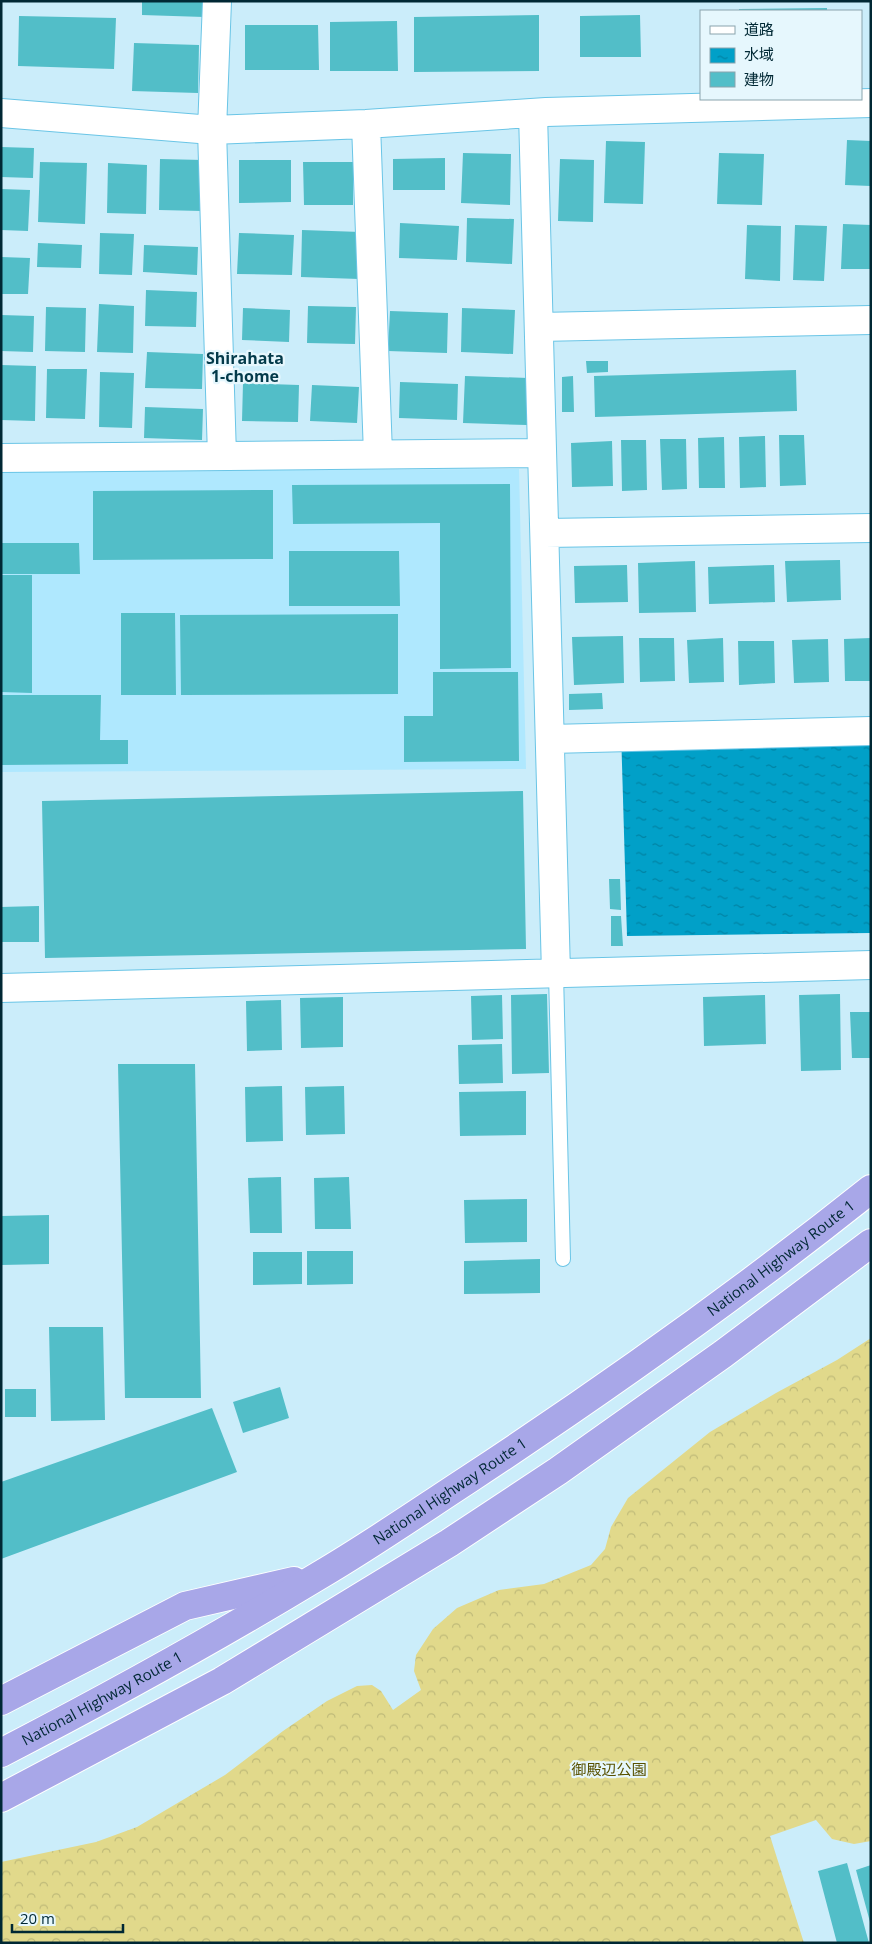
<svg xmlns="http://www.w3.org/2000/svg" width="872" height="1944" font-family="'Open Sans','Noto Sans JP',sans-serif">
<defs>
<pattern id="forest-crowns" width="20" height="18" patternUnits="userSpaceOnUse" patternTransform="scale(1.25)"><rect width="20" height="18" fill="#e1d98b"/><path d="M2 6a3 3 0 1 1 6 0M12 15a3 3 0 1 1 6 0" fill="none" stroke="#bfba79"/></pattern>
<pattern id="water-ripples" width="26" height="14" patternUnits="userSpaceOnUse" patternTransform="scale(1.25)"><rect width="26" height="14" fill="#01a0c8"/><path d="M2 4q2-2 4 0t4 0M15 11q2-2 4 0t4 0" fill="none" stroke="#0182a3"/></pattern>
</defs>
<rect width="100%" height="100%" fill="#cbedfa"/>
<path fill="#afe8fe" d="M 519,469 L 526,769 L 1,772 L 1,471 Z"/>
<path fill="url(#forest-crowns)" d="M 871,1338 L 871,1841 L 854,1844 L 832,1839 L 816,1820 L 770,1836 L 804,1943 L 1,1943 L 1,1862 L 96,1842 L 137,1827 L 225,1775 L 283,1731 L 327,1701 L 357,1686 L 372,1685 L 381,1691 L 393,1710 L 421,1690 L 414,1671 L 416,1655 L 433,1629 L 457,1608 L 499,1590 L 544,1584 L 591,1565 L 605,1549 L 611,1527 L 628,1498 L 710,1432 L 776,1393 L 837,1360 Z"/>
<path fill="url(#water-ripples)" d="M 871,729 L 871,933 L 627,936 L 621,730 Z"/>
<path fill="#52bec8" d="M 142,1 L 204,1 L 204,17 L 142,15 Z
M 827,8 L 827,11 L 739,11 L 739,9 Z
M 539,15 L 539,71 L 414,72 L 414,17 Z
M 640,15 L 641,57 L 580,57 L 580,16 Z
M 19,16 L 116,18 L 114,69 L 18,66 Z
M 397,21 L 398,71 L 330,71 L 330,22 Z
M 245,25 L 318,25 L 319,70 L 245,70 Z
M 134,43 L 199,45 L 198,93 L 132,91 Z
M 847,140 L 871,141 L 871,186 L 845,185 Z
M 606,141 L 645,142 L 643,204 L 604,203 Z
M 1,147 L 34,148 L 33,178 L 1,177 Z
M 463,153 L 511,154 L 510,205 L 461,203 Z
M 719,153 L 764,154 L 762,205 L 717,204 Z
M 445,158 L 445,190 L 393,190 L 393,159 Z
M 160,159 L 203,160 L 202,211 L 159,210 Z
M 560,159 L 594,160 L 593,222 L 558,221 Z
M 239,160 L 291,160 L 291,202 L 239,203 Z
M 40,162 L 87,163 L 85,224 L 38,222 Z
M 303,162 L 353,162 L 353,205 L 304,205 Z
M 108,163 L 147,165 L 146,214 L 107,213 Z
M 1,189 L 30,190 L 28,231 L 1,230 Z
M 467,218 L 514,219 L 512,264 L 466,262 Z
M 400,223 L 459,226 L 457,260 L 399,258 Z
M 843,224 L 871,225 L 871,269 L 841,269 Z
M 747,225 L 781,226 L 780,281 L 745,279 Z
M 795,225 L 827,226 L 824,281 L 793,280 Z
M 302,230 L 361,232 L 359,279 L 301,277 Z
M 100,233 L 134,234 L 132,275 L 99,274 Z
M 239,233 L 294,235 L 292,275 L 237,274 Z
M 38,243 L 82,245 L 81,268 L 37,267 Z
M 144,245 L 198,247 L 197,275 L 143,272 Z
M 1,257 L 30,258 L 28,294 L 1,294 Z
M 146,290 L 197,292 L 196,327 L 145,326 Z
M 99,304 L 134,306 L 133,353 L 97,352 Z
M 308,306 L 356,307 L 355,344 L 307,343 Z
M 46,307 L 86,308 L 85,352 L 45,351 Z
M 243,308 L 290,310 L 289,342 L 242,340 Z
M 462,308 L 515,310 L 513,354 L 461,352 Z
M 390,311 L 448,313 L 447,353 L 388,351 Z
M 1,315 L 34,316 L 33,352 L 1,351 Z
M 147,352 L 203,354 L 202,389 L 145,388 Z
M 586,361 L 608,361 L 608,372 L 587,373 Z
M 1,365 L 36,366 L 35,421 L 1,420 Z
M 47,369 L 87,369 L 85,419 L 46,418 Z
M 796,370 L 797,411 L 595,417 L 594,376 Z
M 100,372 L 134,373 L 132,428 L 99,427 Z
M 465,376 L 528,378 L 527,425 L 463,423 Z
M 573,376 L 574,412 L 562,412 L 562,377 Z
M 400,382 L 458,384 L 457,420 L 399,418 Z
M 243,383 L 299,385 L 298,422 L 242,421 Z
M 312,385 L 359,387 L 357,423 L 310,421 Z
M 145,407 L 203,409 L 202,440 L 144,438 Z
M 779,435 L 804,435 L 806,485 L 780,486 Z
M 765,436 L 766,487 L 740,488 L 739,437 Z
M 724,437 L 725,488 L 699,488 L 698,438 Z
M 660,439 L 686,439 L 687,489 L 662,490 Z
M 621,440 L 646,440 L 647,490 L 622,491 Z
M 612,441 L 613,486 L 572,487 L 571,443 Z
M 510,484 L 511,668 L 440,669 L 440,523 L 293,524 L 292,485 Z
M 273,490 L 273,559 L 93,560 L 93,491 Z
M 1,543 L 79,543 L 80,574 L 1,574 Z
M 289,551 L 399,551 L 400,606 L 289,606 Z
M 840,560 L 841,600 L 787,602 L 785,561 Z
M 695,561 L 696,612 L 639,613 L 638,563 Z
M 627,565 L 628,602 L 575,603 L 574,566 Z
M 774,565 L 775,602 L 709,604 L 708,567 Z
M 1,575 L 32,575 L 32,693 L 1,692 Z
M 121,613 L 175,613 L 176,695 L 121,695 Z
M 398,614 L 398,694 L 181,695 L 180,615 Z
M 623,636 L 624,683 L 574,685 L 572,637 Z
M 639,638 L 674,638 L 675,681 L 640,682 Z
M 723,638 L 724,682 L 689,683 L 687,640 Z
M 871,638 L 871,681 L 845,681 L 844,639 Z
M 828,639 L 829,682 L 794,683 L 792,640 Z
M 738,641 L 774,641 L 775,683 L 739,685 Z
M 433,672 L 518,672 L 519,761 L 404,762 L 404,716 L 433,716 Z
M 602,693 L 603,709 L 569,710 L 569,694 Z
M 1,695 L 101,695 L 100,740 L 128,740 L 128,764 L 1,765 Z
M 523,791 L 526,949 L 45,958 L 42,801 Z
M 609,879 L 620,879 L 621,910 L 610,909 Z
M 39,906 L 39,942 L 1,942 L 1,907 Z
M 611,916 L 621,916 L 623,946 L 611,946 Z
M 547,994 L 549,1073 L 512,1074 L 511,995 Z
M 840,994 L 841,1070 L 801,1071 L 799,995 Z
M 502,995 L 503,1039 L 472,1040 L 471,996 Z
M 765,995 L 766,1044 L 704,1046 L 703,997 Z
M 343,997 L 343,1047 L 301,1048 L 300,998 Z
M 281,1000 L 282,1050 L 247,1051 L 246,1001 Z
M 850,1012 L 871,1012 L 871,1058 L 852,1058 Z
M 502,1044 L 503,1083 L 459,1084 L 458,1045 Z
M 118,1064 L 195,1064 L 201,1398 L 125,1398 Z
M 282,1086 L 283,1141 L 246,1142 L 245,1087 Z
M 344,1086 L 345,1134 L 306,1135 L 305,1087 Z
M 526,1091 L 526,1135 L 460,1136 L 459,1092 Z
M 281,1177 L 282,1233 L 250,1233 L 248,1178 Z
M 349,1177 L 351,1229 L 315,1229 L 314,1178 Z
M 527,1199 L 527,1242 L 465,1243 L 464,1200 Z
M 49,1215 L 49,1264 L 1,1265 L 1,1216 Z
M 307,1251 L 353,1251 L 353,1284 L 307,1285 Z
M 253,1252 L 302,1252 L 302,1284 L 253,1285 Z
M 540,1259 L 540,1293 L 464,1294 L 464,1261 Z
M 49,1327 L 103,1327 L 105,1420 L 51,1421 Z
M 280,1387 L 289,1418 L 243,1433 L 233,1402 Z
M 5,1389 L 36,1389 L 36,1417 L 5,1417 Z
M 212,1408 L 237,1472 L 1,1559 L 1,1482 Z
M 847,1863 L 869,1943 L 837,1943 L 818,1871 Z
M 871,1865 L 871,1922 L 870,1922 L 856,1870 Z"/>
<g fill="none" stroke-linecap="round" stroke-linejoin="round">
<g stroke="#6ac5e6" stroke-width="16">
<path id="service" d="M 556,973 L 563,1259"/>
</g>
<g stroke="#6ac5e6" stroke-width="30">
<path id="minor" d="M 217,1 L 212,130 L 222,456
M 1,113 L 212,130 L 366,124 L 546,112 L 871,103
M 533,113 L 556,973
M 366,124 L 378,454
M 539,327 L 871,320
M 1,458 L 542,453
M 545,533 L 871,528
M 550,739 L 871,731
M 1,988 L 871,965"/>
</g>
<g stroke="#fff" stroke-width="30">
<g id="trunk">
<path d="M 1,1701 L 185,1606 L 294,1581"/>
<path id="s1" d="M 1,1753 C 109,1697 216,1638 320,1575 C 371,1545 420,1511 469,1479 C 607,1388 742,1292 871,1189"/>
<path d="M 1,1798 L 222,1681 L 449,1543 L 558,1471 L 723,1354 L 871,1243"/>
</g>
</g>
<use href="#service" stroke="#fff" stroke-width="14"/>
<use href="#minor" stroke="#fff" stroke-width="28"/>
<use href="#trunk" stroke="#a8a7e8" stroke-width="28"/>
</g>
<g text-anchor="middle" stroke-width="4.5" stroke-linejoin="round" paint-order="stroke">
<g font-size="15" fill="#002834" stroke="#e6f7fd">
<text dy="5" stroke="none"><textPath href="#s1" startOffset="925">National Highway Route 1</textPath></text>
<text dy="5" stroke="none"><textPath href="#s1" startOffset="520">National Highway Route 1</textPath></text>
<text dy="5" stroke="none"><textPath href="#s1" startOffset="115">National Highway Route 1</textPath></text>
</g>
<g font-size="15" fill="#585100" stroke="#e6f7fd">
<text x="609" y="1775">御殿辺公園</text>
</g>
<g font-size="16" font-weight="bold" fill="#033a4a" stroke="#e6f7fd">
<text x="245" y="364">Shirahata<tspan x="245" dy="18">1-chome</tspan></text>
</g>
</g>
<rect width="872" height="1944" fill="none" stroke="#002834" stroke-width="5"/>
<rect x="700" y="10" width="162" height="90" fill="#e6f7fd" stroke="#8aa4ad"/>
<rect x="710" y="26" width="25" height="8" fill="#ffffff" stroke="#8aa4ad"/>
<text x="744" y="35" font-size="15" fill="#002834">道路</text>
<rect x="710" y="48" width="25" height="15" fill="url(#water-ripples)" stroke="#8aa4ad"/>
<text x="744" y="60" font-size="15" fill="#002834">水域</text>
<rect x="710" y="72" width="25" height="15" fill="#52bec8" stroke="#8aa4ad"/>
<text x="744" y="85" font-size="15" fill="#002834">建物</text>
<path d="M12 1924v8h111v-8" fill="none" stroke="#002834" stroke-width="2.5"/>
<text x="20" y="1924" font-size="15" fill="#002834" stroke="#e6f7fd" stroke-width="4" paint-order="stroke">20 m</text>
</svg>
